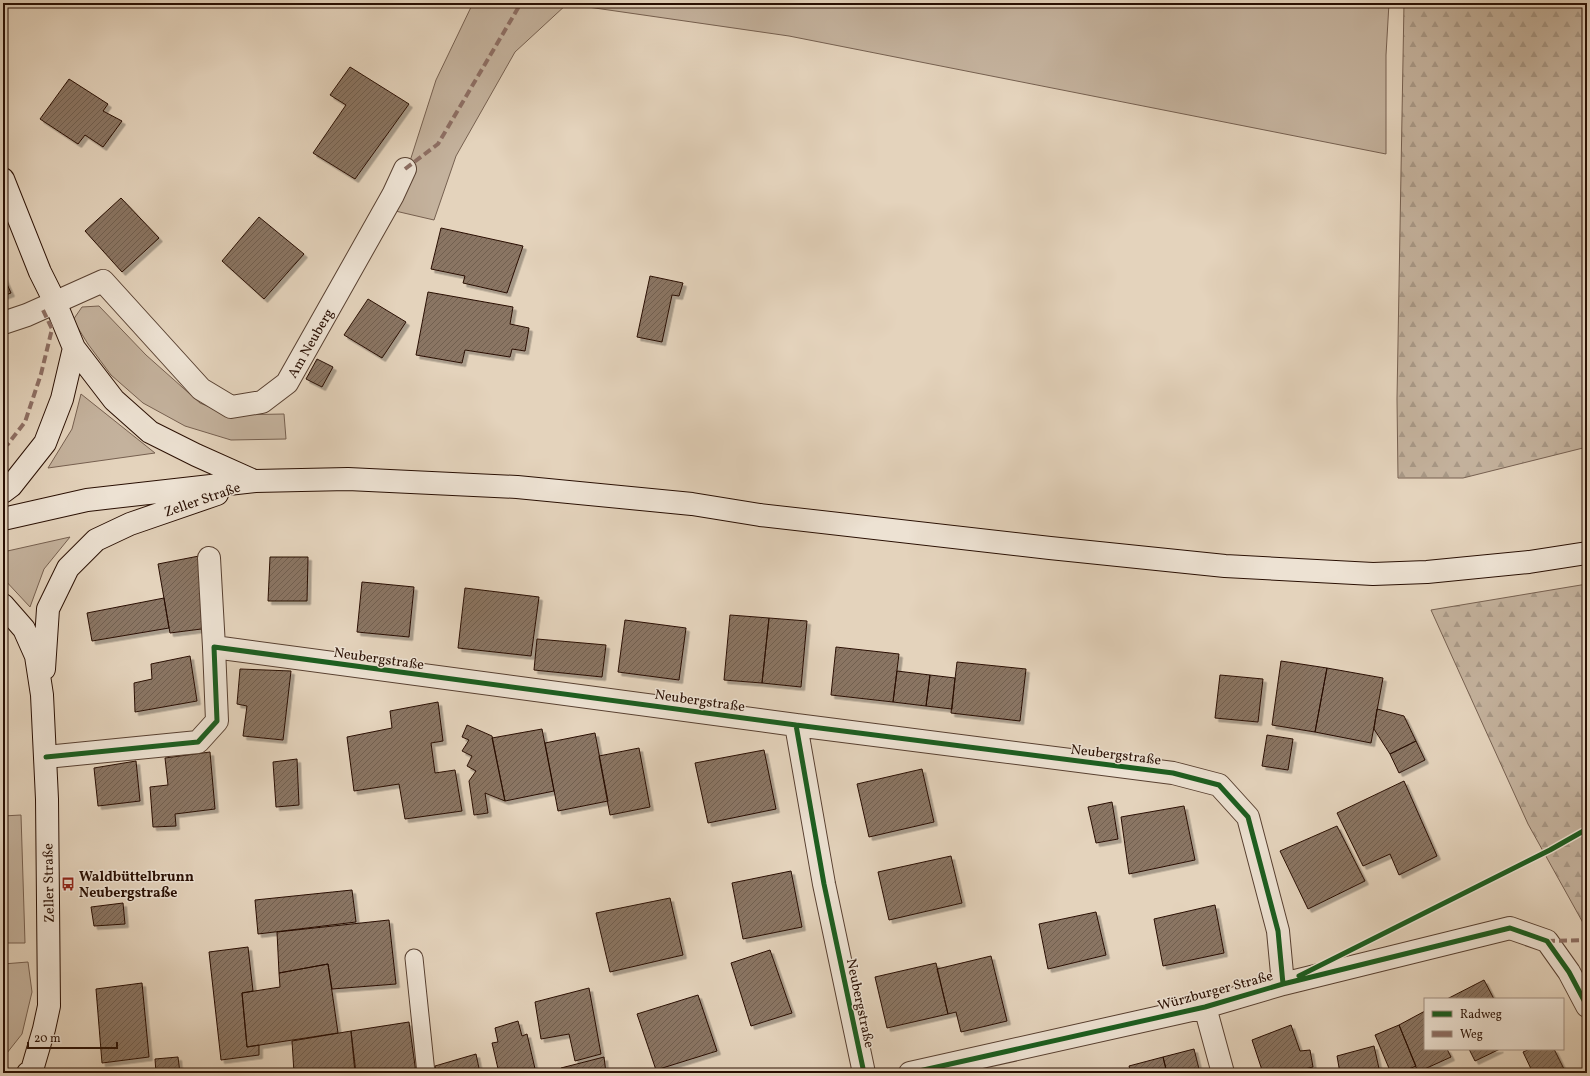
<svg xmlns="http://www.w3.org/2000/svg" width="1590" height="1076" font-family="Vollkorn,serif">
<defs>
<pattern id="forest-firs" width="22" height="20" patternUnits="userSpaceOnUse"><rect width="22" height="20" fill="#c4b29d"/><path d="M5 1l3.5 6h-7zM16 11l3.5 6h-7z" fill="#a89886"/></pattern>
<pattern id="building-hatch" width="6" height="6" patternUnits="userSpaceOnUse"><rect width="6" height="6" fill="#8a7563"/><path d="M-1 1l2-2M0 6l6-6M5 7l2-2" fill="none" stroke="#715e4f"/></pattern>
<filter id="shadow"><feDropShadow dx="3.5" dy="3.5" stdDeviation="0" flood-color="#0004"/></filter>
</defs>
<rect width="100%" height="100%" fill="#e4d3bc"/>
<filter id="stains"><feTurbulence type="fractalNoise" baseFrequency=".005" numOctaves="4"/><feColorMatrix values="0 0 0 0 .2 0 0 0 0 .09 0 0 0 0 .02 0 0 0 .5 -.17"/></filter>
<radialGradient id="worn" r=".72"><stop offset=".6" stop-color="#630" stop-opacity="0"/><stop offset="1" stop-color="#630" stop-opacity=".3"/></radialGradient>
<path fill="#c4b29d" stroke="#766050" d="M 473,3 L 1389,3 L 1386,55 L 1386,154 L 789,36 L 567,4 L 515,52 L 456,156 L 434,220 L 391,210 L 403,183 L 436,80 Z
M 99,306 L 146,355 L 200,403 L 229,415 L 284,414 L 286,439 L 231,440 L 185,426 L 143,403 L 111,375 L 88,344 L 73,320 L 82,307 Z
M 81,394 L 155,453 L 48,468 L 72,429 Z
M 70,537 L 44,569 L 30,607 L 3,578 L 3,552 Z
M 21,815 L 25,943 L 3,943 L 3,816 Z
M 28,962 L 32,992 L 22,1034 L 3,1058 L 3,964 Z"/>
<path fill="url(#forest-firs)" stroke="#766050" d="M 1404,3 L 1587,3 L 1587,447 L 1463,478 L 1398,478 L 1397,399 Z
M 1587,584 L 1587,930 L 1528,824 L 1431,610 Z"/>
<path fill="url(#building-hatch)" stroke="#290f03" filter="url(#shadow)" d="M 350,67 L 409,104 L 355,179 L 313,153 L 346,105 L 330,95 Z
M 69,79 L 108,104 L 103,111 L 122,121 L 103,147 L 85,135 L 78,144 L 40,119 Z
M 121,198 L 159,238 L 122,272 L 85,231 Z
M 259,217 L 304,254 L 264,299 L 222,261 Z
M 441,228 L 523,246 L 507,293 L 463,283 L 465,276 L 431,269 Z
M 3,275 L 11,293 L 3,296 Z
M 650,276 L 683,283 L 679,296 L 672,295 L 662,342 L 637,337 Z
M 428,292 L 513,307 L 510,324 L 529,328 L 525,351 L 512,349 L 510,357 L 465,350 L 462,363 L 416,355 Z
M 368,299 L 406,322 L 382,358 L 344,335 Z
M 317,359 L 333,367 L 322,387 L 306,379 Z
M 199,556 L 209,628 L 170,633 L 158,564 Z
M 270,557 L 308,557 L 307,601 L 268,601 Z
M 362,582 L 414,587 L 409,637 L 357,632 Z
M 465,588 L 539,597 L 531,656 L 458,648 Z
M 164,598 L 169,628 L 92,641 L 87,613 Z
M 730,615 L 769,618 L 762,683 L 724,680 Z
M 769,618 L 807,621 L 801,687 L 762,683 Z
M 625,620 L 686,628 L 679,680 L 618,672 Z
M 537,639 L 606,645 L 602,677 L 534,670 Z
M 836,647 L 899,654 L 893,702 L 831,695 Z
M 190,656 L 197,701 L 135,712 L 134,683 L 152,679 L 151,664 Z
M 1281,661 L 1327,668 L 1315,732 L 1272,725 Z
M 957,662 L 1026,669 L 1020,721 L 951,713 Z
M 1327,668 L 1383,678 L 1371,743 L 1315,732 Z
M 240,669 L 291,671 L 283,740 L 243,736 L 247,706 L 237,704 Z
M 897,671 L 930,675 L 926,706 L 893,702 Z
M 930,675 L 955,678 L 952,709 L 926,706 Z
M 1220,675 L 1263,679 L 1258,722 L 1215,718 Z
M 438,702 L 443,741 L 431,743 L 435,773 L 455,770 L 462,811 L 405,819 L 399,784 L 354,791 L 347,737 L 392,728 L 390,711 Z
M 1377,709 L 1404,716 L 1416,741 L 1390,754 L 1374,729 Z
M 467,725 L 492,736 L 505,801 L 485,793 L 488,813 L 474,815 L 469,781 L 476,771 L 467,766 L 472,756 L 462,751 L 469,740 L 462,737 Z
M 542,729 L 554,791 L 505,801 L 492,738 Z
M 595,733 L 608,801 L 558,811 L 545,743 Z
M 1267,735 L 1293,739 L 1288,770 L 1262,766 Z
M 1416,741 L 1425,760 L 1399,773 L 1390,754 Z
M 639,748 L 650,807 L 610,815 L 599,756 Z
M 764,750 L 776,809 L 708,823 L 695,763 Z
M 210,752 L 215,809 L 175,814 L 176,826 L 153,827 L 150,787 L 168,785 L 165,758 Z
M 297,759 L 299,805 L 276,807 L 273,762 Z
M 136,761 L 140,801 L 98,806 L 94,768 Z
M 922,769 L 934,822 L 869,837 L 857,784 Z
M 1404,781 L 1437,856 L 1399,875 L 1390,854 L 1363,866 L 1337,813 Z
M 1112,802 L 1118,839 L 1096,843 L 1088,807 Z
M 1184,806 L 1195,860 L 1129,874 L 1121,817 Z
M 1337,826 L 1365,881 L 1308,909 L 1280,851 Z
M 951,856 L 962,903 L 889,920 L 878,872 Z
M 791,871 L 802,927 L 743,939 L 732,883 Z
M 352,890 L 356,922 L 258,934 L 255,900 Z
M 670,898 L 683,955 L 610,972 L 596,913 Z
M 123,903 L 125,924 L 94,926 L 91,907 Z
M 1215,905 L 1224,953 L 1163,966 L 1154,919 Z
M 1096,912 L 1106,955 L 1048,969 L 1039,924 Z
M 389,920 L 396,984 L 332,989 L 328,964 L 279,973 L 277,932 Z
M 248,947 L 253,991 L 242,993 L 247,1047 L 259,1045 L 259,1055 L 221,1060 L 209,952 Z
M 770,950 L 792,1013 L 751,1026 L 731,963 Z
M 991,956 L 1007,1021 L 961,1032 L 956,1012 L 948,1014 L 937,969 Z
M 936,963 L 948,1014 L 887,1028 L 875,977 Z
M 328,964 L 338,1033 L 247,1047 L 242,993 L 280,987 L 279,973 Z
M 1484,980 L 1494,999 L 1447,999 Z
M 142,983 L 149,1057 L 102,1063 L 96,989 Z
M 589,988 L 601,1054 L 575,1061 L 569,1034 L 541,1039 L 535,1002 Z
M 698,995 L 717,1051 L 656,1070 L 637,1014 Z
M 1425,1011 L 1425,1049 L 1447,1049 L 1451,1057 L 1418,1072 L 1399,1025 Z
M 518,1021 L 522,1036 L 527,1034 L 536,1073 L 499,1073 L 492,1043 L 498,1042 L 495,1028 Z
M 409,1022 L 416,1073 L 356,1073 L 351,1031 Z
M 1291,1025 L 1300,1051 L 1310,1050 L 1313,1067 L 1286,1073 L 1263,1073 L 1252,1040 Z
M 1399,1025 L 1416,1066 L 1399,1073 L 1391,1073 L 1375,1035 Z
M 351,1031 L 355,1073 L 294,1073 L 292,1041 Z
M 1374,1046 L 1380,1073 L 1340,1073 L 1337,1056 Z
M 1194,1049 L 1200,1073 L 1167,1073 L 1163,1057 Z
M 1469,1049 L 1500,1049 L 1475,1061 Z
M 1530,1049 L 1554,1049 L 1566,1073 L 1533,1073 L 1523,1052 Z
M 476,1054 L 480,1073 L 437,1073 L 435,1066 Z
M 178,1057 L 180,1073 L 156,1073 L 155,1059 Z
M 604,1057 L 606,1073 L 562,1073 L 561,1068 Z
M 1163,1057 L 1167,1073 L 1131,1073 L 1129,1066 Z
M 1302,1069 L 1303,1073 L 1286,1073 Z"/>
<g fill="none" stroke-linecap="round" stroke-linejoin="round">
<g stroke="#584031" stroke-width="19">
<path id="service" d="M 414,958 L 426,1073"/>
</g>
<g stroke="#584031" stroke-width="24">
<path id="minor" d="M 3,323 L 27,315 L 103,281 L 201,389 L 231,407 L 262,402 L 287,383 L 393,195 L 405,169
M 209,558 L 214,647
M 46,757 L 198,742 L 217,721 L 214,647 L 796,725
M 1205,1007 L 1223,1073
M 864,1073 L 824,884 L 796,725 L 1173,773 L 1219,785 L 1248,817 L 1278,931 L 1283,984
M 910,1073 L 1205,1007 L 1283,984 L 1510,928 L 1547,941 L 1569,972 L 1587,1006"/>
</g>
<g stroke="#290f03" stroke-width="24">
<path id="secondary" d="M 3,179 L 40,272 L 55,302 L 74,348 L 114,400 L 150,432 L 196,455 L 254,481
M 3,492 L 11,486 L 45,443 L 62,399 L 74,348
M 3,519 L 87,500 L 255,481 L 348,479 L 517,487 L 692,504 L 760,515 L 1050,548 L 1225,566 L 1373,574 L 1427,572 L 1529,562 L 1587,553
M 3,605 L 24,629 L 36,656 L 42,695 L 47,799 L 49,1006 L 44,1029 L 32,1070 L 28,1073
M 44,669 L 48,609 L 68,568 L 96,540 L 130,524 L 217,494"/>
</g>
<use href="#service" stroke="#ede2d3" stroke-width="17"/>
<use href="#minor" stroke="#ede2d3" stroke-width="22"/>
<use href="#secondary" stroke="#ede2d3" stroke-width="22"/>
<path stroke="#8d6e63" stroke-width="4" stroke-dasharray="8 4" stroke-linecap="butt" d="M 405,169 L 438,144 L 521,3
M 3,448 L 8,444 L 25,422 L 41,374 L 52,329 L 42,308
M 1547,941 L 1587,940"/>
<g stroke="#ede2d3" stroke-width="8">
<path id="cycleway" d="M 46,757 L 198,742 L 217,721 L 214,647 L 796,725
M 1299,976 L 1550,850 L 1587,829
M 864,1073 L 824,884 L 796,725 L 1173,773 L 1219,785 L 1248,817 L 1278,931 L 1283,984
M 910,1073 L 1205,1007 L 1283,984 L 1510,928 L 1547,941 L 1569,972 L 1587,1006"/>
</g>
<use href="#cycleway" stroke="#1b5e20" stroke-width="5"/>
</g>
<defs>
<g id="bus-bare" transform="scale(1.08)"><path d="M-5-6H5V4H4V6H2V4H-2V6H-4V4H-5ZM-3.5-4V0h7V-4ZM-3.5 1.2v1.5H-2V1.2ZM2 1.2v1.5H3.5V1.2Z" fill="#8f2418" stroke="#ede2d3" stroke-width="2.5" paint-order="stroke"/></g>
</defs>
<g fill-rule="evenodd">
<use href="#bus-bare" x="68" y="884"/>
</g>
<g text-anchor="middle" stroke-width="3" stroke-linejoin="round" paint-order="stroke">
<g font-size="14" fill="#290f03" stroke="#ede2d3">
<text transform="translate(310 343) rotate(-60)" y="5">Am Neuberg</text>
<text transform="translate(202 499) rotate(-19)" y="5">Zeller Straße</text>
<text transform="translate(379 658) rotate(8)" y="5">Neubergstraße</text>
<text transform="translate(700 700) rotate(8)" y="5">Neubergstraße</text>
<text transform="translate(1116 754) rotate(7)" y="5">Neubergstraße</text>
<text transform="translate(48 883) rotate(-91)" y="5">Zeller Straße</text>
<text transform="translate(1215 990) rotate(-15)" y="5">Würzburger Straße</text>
<text transform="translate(861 1003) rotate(78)" y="5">Neubergstraße</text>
</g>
<g font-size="14" font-weight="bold" fill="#290f03" stroke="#ede2d3" text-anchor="start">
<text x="79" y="881">Waldbüttelbrunn<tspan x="79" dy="16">Neubergstraße</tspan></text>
</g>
</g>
<rect width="1590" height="1076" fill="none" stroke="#e4d3bc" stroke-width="16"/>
<rect x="4" y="4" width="1582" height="1068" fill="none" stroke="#290f03" stroke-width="2"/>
<rect x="8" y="8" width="1574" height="1060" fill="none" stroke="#290f03"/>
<rect x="1424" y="998" width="140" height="52" fill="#ede2d3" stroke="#9f8e80"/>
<rect x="1432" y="1011" width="20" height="6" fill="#1b5e20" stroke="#9f8e80"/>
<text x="1460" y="1018" font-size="12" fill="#290f03">Radweg</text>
<rect x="1432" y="1031" width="20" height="6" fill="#8d6e63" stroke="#9f8e80"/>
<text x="1460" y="1038" font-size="12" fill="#290f03">Weg</text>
<path d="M28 1042v6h89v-6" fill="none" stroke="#290f03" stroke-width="2"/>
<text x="34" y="1042" font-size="12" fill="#290f03" stroke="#ede2d3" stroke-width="3" paint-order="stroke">20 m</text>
<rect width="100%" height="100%" filter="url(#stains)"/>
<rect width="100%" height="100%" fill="url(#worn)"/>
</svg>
